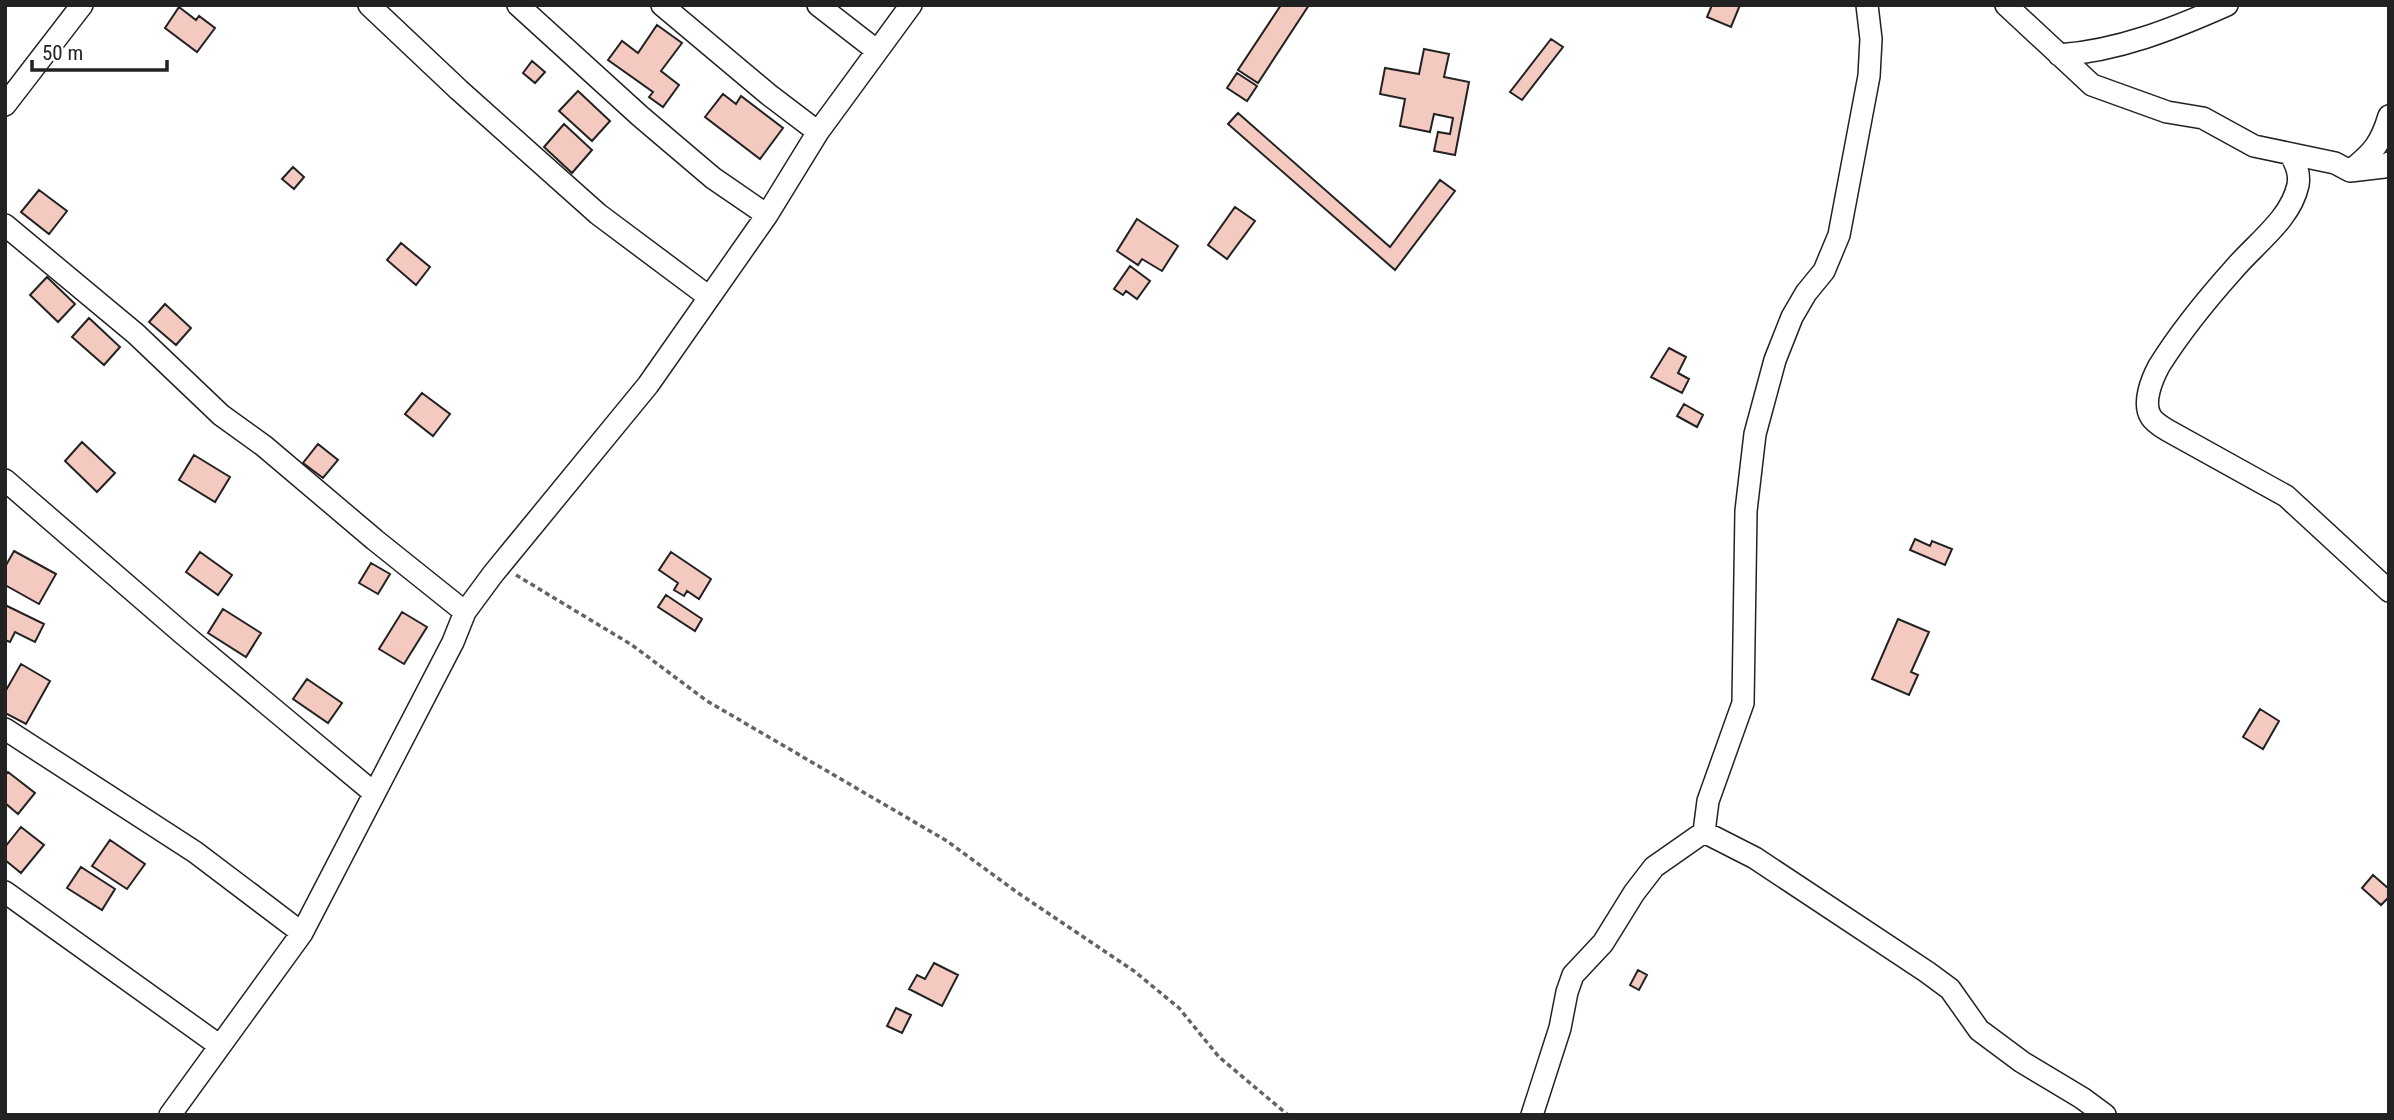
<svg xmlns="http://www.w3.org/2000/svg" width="2394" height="1120" font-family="'Roboto Condensed',sans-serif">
<rect width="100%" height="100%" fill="#fff"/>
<path fill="#f3c9c0" stroke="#222" stroke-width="2" d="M 1281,5 L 1309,5 L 1258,83 L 1238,70 Z
M 1712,5 L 1740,5 L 1731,27 L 1707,17 Z
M 179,7 L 196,20 L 199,16 L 215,28 L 197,52 L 165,28 Z
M 657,25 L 682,43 L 661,71 L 679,85 L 663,107 L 649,97 L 653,92 L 608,60 L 622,41 L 638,53 Z
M 1551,39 L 1563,47 L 1522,100 L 1510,92 Z
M 1424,49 L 1449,54 L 1444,77 L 1469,82 L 1455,155 L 1434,151 L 1438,132 L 1450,134 L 1453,118 L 1434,114 L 1430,132 L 1400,126 L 1405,99 L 1380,94 L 1385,68 L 1419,74 Z
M 532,61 L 545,72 L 535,83 L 523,73 Z
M 1237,73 L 1257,86 L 1247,101 L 1227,88 Z
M 578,91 L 610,121 L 592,141 L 559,111 Z
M 723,94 L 736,104 L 741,96 L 783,128 L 760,159 L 705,117 Z
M 1238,113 L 1390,247 L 1440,180 L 1455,191 L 1395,270 L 1228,124 Z
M 564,124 L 592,150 L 572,173 L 544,147 Z
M 293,167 L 304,177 L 294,189 L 282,179 Z
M 39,190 L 67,211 L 49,234 L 21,212 Z
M 1235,207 L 1255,221 L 1227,259 L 1208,245 Z
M 1137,219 L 1178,246 L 1162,271 L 1142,259 L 1138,265 L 1117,251 Z
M 401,243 L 430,267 L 416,285 L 387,260 Z
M 1130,266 L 1150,281 L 1137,299 L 1126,291 L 1123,295 L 1114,289 Z
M 47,277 L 75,304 L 58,322 L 30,295 Z
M 165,304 L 191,328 L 176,345 L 149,322 Z
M 89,318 L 120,347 L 104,365 L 72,337 Z
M 1669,348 L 1686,357 L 1678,373 L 1689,379 L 1682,393 L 1651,377 Z
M 422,393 L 450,414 L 433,436 L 405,414 Z
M 1684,404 L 1703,415 L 1697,427 L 1677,416 Z
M 82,442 L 115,473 L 97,492 L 65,461 Z
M 318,444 L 338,460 L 323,478 L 303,463 Z
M 194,455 L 230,477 L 215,502 L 179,480 Z
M 1915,539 L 1930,546 L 1932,541 L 1952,549 L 1945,565 L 1910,550 Z
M 14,551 L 56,574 L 39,604 L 5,585 L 5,567 Z
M 200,552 L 232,575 L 218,595 L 186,572 Z
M 671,552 L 711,579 L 699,599 L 687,591 L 684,596 L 674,590 L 678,583 L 659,570 Z
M 371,563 L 390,574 L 378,594 L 359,583 Z
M 666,595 L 702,619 L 695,631 L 658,607 Z
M 5,605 L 44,624 L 35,642 L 15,632 L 10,642 L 5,640 Z
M 223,609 L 261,633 L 246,657 L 208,633 Z
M 402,612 L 427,627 L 404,664 L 379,649 Z
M 1898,619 L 1929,632 L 1911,672 L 1918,675 L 1909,695 L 1872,679 Z
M 21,664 L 50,681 L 26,724 L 5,713 L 5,692 Z
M 307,679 L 342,703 L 328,723 L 293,699 Z
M 2260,709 L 2279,721 L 2263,749 L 2243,737 Z
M 8,772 L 35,793 L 18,814 L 5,803 L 5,775 Z
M 21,827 L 44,845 L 21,873 L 5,860 L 5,847 Z
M 110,840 L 145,864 L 127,889 L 92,866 Z
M 81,867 L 115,889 L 102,910 L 67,888 Z
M 2373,875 L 2389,889 L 2389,897 L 2381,905 L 2362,888 Z
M 934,963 L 958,975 L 942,1006 L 909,989 L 917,975 L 925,979 Z
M 1638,970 L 1647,975 L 1639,990 L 1630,985 Z
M 896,1008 L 911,1015 L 902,1033 L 887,1026 Z"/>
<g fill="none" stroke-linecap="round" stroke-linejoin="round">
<g stroke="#222" stroke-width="24">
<path id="minor" d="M 369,5 L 459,90 L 598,214 L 709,297
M 518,5 L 640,116 L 713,178 L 767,215
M 662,5 L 768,94 L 818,132
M 818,5 L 876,50
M 2006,5 L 2092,85 L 2167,112 L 2203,118 L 2254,146 L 2335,163 L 2350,171 L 2384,167 L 2389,163
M 2059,55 C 2118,51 2173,29 2227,5
M 5,105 L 82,5
M 2291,155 C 2296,165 2300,173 2298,185 C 2291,219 2255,244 2234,269 C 2208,298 2179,334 2159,366 C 2152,379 2142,403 2151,417 C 2154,422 2162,427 2167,430 L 2286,496 L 2389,591
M 2351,170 C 2373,153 2381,143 2389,116
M 5,225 L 136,334 L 221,415 L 264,446 L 375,540 L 465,612
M 5,480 L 182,633 L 374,793
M 5,729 L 195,852 L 302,933
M 1704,832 L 1755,858 L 1927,972 L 1950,989 L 1979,1030 L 2022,1062 L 2082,1098 L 2105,1115
M 5,892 L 220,1046
M 170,1115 L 302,933 L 453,642 L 465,612 L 493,574 L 648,385 L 767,215 L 818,132 L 911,5
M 1532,1115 L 1560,1028 L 1567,992 L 1573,975 L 1603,943 L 1634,893 L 1654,867 L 1704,832 L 1708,801 L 1743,703 L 1746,511 L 1755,434 L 1775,360 L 1792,317 L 1806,293 L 1824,271 L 1839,235 L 1869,76 L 1871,39 L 1867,5"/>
</g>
<path stroke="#646464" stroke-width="3.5" stroke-dasharray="5 3.5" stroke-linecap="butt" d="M 516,575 L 632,645 L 707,701 L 947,841 L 1018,893 L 1134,971 L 1179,1008 L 1219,1057 L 1288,1115"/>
<use href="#minor" stroke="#fff" stroke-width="21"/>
</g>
<rect width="2394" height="1120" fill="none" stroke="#222222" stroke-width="14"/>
<path d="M32 60v10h135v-10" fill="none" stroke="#222222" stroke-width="3.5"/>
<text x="42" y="60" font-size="21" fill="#222222" stroke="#ffffff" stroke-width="5" paint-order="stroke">50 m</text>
</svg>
